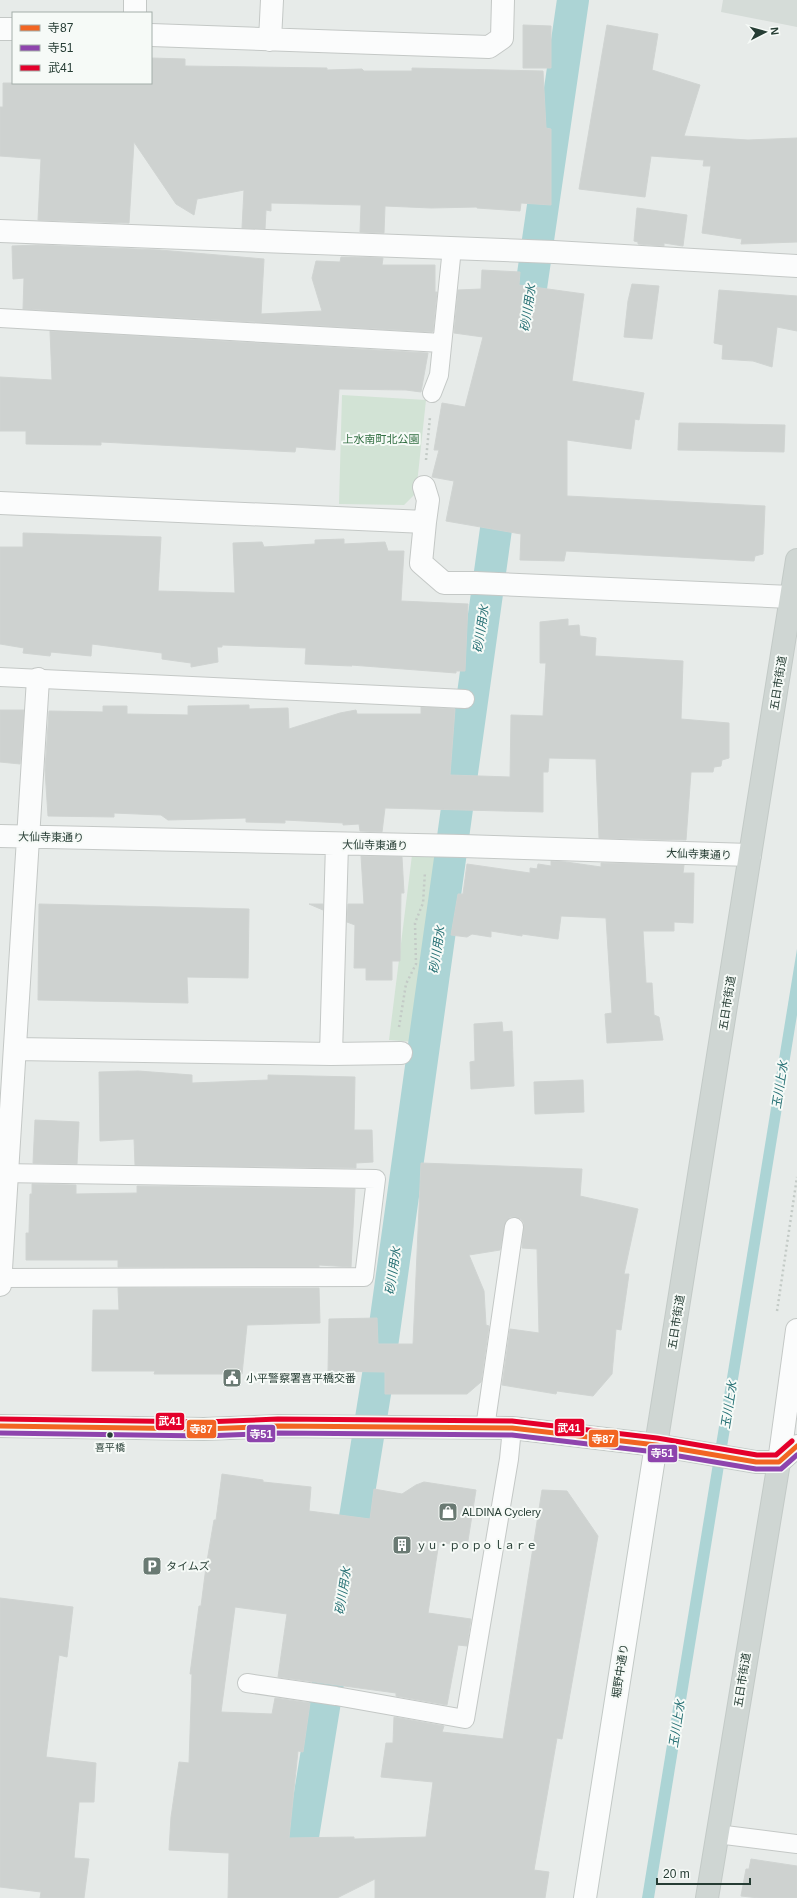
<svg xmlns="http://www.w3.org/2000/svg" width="797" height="1898" font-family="Helvetica,'Noto Sans JP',sans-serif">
<rect width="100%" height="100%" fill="#e7ebe9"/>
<path fill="#d5dcd8" d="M 723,0 L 797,0 L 797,27 L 721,12 Z"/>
<path fill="#d2e3d5" d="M 342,395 L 426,400 L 416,493 L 404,505 L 339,504 Z
M 441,853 L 414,1042 L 389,1040 L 412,855 Z"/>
<path fill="#acd4d5" d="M 797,949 L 797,1015 L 654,1898 L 642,1898 Z"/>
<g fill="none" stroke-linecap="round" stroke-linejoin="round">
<path stroke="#acd4d5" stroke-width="32" d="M 525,329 L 573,0
M 348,1561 L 378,1375 L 502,486
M 293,1898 L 335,1640"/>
</g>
<path fill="#ced2d0" stroke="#d0d4d2" d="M 523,25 L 551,26 L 551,68 L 523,68 Z
M 607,25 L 658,34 L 652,70 L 700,85 L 684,136 L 748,140 L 797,138 L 797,242 L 741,244 L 742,239 L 702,233 L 711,166 L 703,166 L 704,160 L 651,156 L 645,197 L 579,189 Z
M 151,58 L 185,59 L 185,66 L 327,68 L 327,70 L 362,69 L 364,71 L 412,71 L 412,68 L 543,71 L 546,128 L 551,129 L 551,205 L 521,203 L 520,211 L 477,208 L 477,207 L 431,208 L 385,206 L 384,233 L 360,232 L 361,205 L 271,203 L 271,211 L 266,210 L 265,229 L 242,228 L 244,190 L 197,199 L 194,215 L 176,204 L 134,142 L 129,223 L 38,220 L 41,159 L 0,156 L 0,107 L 3,107 L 3,83 L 151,83 Z
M 637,208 L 687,215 L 683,246 L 664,243 L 664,246 L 638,244 L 638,242 L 634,241 Z
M 37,245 L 160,250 L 264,259 L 261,314 L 322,311 L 312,278 L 316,261 L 340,262 L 341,257 L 354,257 L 383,258 L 382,265 L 435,265 L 435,292 L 437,292 L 433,331 L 432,332 L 23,309 L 24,278 L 13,279 L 12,246 Z
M 482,270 L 520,272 L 519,285 L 584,294 L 572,381 L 644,393 L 639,420 L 635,419 L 631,449 L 567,440 L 567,496 L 765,506 L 763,554 L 755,556 L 754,561 L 566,551 L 564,561 L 520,560 L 521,534 L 446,521 L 454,481 L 432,477 L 439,450 L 434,450 L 442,403 L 465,407 L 483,337 L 454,333 L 458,290 L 481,289 Z
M 632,284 L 659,286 L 652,339 L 624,337 L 628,301 Z
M 719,290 L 797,296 L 797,331 L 777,327 L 772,367 L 753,361 L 722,359 L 723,345 L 714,343 Z
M 50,331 L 428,353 L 421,392 L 406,390 L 339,389 L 335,450 L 296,447 L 295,452 L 101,442 L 101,445 L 26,444 L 26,431 L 0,431 L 0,377 L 52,380 Z
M 679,423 L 785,425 L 784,452 L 678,450 Z
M 23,533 L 161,537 L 158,591 L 235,593 L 233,543 L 262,542 L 264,547 L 315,544 L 315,540 L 344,539 L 344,544 L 385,542 L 388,551 L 404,551 L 401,601 L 468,604 L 465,671 L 456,671 L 456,673 L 351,665 L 352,666 L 305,664 L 306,648 L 222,645 L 222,647 L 217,647 L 218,662 L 191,667 L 191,663 L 162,659 L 162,653 L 92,644 L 91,656 L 51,652 L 50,656 L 23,653 L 24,648 L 0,644 L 0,547 L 23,547 Z
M 568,619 L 568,626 L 579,625 L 580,636 L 596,638 L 595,656 L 683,661 L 681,719 L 729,723 L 729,758 L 722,760 L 721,766 L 714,767 L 713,772 L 691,772 L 686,840 L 599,838 L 596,759 L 549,758 L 548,772 L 543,772 L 543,812 L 385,808 L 382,832 L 360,831 L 359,824 L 343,825 L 343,823 L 285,820 L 285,823 L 246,822 L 246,818 L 168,820 L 161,815 L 114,813 L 114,817 L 48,816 L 45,770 L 49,711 L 103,712 L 103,706 L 127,706 L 127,714 L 188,715 L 188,706 L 249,705 L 249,709 L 288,708 L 289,729 L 340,713 L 356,710 L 357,714 L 421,714 L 421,707 L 455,709 L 450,775 L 510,777 L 511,715 L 543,716 L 546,663 L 540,663 L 540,622 Z
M 0,710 L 24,710 L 20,764 L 0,762 Z
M 361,856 L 402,857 L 404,893 L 401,893 L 400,961 L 392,961 L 392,980 L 366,980 L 366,968 L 354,968 L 355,925 L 347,922 L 348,904 L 364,904 Z
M 551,861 L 566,862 L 601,867 L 601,863 L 684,865 L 683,873 L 694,873 L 693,923 L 674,922 L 674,931 L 643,931 L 646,983 L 652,983 L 654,1015 L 659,1017 L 663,1040 L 607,1043 L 605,1014 L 612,1013 L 606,918 L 561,916 L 558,939 L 522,934 L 522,936 L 491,931 L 491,937 L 472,934 L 467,937 L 451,935 L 458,894 L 463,894 L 467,864 L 530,873 L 530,868 L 537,869 L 538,864 L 551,866 Z
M 39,904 L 249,909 L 248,978 L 187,977 L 188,1003 L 38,1000 Z
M 309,904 L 323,904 L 323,910 Z
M 502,1022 L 503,1032 L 512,1031 L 514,1086 L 471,1089 L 470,1062 L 475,1061 L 474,1024 Z
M 138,1071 L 192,1075 L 192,1083 L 268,1080 L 268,1075 L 355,1077 L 354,1130 L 372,1130 L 373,1162 L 356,1163 L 356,1168 L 135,1165 L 134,1139 L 100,1141 L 99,1072 Z
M 583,1080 L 584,1112 L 535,1114 L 534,1082 Z
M 35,1120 L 79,1122 L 77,1164 L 33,1163 Z
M 421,1163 L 582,1169 L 580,1196 L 638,1209 L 624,1274 L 629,1274 L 621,1330 L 616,1329 L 612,1374 L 593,1396 L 557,1391 L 556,1394 L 502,1385 L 510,1329 L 539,1333 L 537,1249 L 522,1248 L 524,1223 L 521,1219 L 515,1217 L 510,1217 L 506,1221 L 500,1250 L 469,1255 L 484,1291 L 486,1325 L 489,1326 L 481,1382 L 467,1394 L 385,1394 L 385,1372 L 328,1371 L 329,1319 L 377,1318 L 378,1344 L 413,1344 Z
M 32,1184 L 76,1185 L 76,1194 L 137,1193 L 137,1186 L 355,1189 L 351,1267 L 319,1265 L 319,1267 L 118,1267 L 118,1260 L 26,1260 L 26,1233 L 29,1233 L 30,1194 L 32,1194 Z
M 118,1288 L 319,1288 L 320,1323 L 247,1325 L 242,1374 L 154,1374 L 155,1371 L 92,1371 L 93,1310 L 119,1310 Z
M 222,1474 L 263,1480 L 263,1482 L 311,1487 L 309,1511 L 370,1519 L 374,1489 L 402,1494 L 416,1485 L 424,1482 L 476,1490 L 467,1547 L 439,1542 L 428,1613 L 471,1619 L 467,1646 L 458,1645 L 447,1705 L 396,1696 L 396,1693 L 278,1677 L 287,1614 L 235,1607 L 221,1712 L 272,1714 L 275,1698 L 310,1703 L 303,1752 L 298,1751 L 289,1838 L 354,1837 L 354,1839 L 426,1837 L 433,1782 L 381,1777 L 386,1743 L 393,1743 L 394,1717 L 444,1726 L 442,1732 L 503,1739 L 542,1490 L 567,1491 L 598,1536 L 562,1739 L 557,1738 L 534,1870 L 549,1872 L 545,1898 L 375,1898 L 375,1879 L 337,1898 L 228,1898 L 229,1853 L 169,1850 L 171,1817 L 179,1762 L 189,1763 L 192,1674 L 190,1674 L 199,1606 L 201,1606 L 206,1567 L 214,1520 L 216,1520 Z
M 0,1598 L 73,1607 L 67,1657 L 59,1655 L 46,1757 L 96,1763 L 94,1802 L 79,1802 L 74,1858 L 89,1859 L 84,1898 L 40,1898 L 41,1892 L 0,1887 Z
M 751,1859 L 797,1866 L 797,1898 L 759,1898 L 741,1896 L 746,1869 L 749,1869 Z"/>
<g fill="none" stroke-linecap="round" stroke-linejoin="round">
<g stroke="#c4c8c6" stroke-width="20">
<path id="lane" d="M 0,318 L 442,343
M 432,393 L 439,375 L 452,248
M 0,677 L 465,699
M 0,1173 L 376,1179 L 364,1277 L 0,1278
M 485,1428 L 514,1227
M 247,1683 L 336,1696 L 465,1719 L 509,1459 L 512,1428
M 717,1834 L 797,1844"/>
</g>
<g stroke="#c4c8c6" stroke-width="24">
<path id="street" d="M 135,13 L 135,0
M 0,29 L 13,29
M 151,35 L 489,47 L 502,38 L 503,0
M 270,40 L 272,0
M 0,231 L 554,252 L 797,266
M 424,487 L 428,500 L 425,522
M 0,503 L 425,522 L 421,563 L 444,583 L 476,583 L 791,597
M 0,836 L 462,846 L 750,855
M 15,1049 L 331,1054 L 337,844
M 331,1054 L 401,1053
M 0,1285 L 38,679
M 779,1462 L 797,1330"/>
</g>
<g stroke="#c3c9c6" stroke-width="24">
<path id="secondary" d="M 0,1426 L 204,1429 L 278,1426 L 512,1428 L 656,1445 L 585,1898
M 779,1462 L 797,1446"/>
</g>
<g stroke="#c3cac7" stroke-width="24">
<path id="primary" d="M 707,1898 L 779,1462 L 756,1462 L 656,1445 L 797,560"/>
</g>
<path stroke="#c3cac6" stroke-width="2.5" stroke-dasharray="2 3" stroke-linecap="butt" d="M 426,460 L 430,417
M 399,1027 L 406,984 L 416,964 L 415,923 L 423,903 L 425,872
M 777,1311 L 797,1177"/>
<use href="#lane" stroke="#fbfcfc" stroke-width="18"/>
<use href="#street" stroke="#fbfcfc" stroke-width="22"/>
<use href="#secondary" stroke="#fbfcfc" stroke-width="22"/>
<use href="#primary" stroke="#cfd6d3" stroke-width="22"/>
<g stroke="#f6faf7" stroke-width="8">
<path id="bus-1" d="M 0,1426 L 204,1429 L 278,1426 L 512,1428 L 656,1445 L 756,1462 L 779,1462 L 797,1446"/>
</g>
<g stroke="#f6faf7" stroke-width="8">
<path id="bus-2" d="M 0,1433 L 204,1436 L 278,1433 L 512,1435 L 655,1452 L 756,1469 L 781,1469 L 797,1455"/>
</g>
<g stroke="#f6faf7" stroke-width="8">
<path id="bus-3" d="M 0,1419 L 204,1422 L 278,1419 L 512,1421 L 657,1438 L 757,1455 L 776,1455 L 792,1441"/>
</g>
<use href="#bus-1" stroke="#f26522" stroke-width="5"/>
<use href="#bus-2" stroke="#8e44ad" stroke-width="5"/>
<use href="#bus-3" stroke="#e4002b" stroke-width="5"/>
</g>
<defs>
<g id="civic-square" transform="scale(1)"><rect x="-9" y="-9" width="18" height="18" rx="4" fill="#6a7a73" stroke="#f6faf7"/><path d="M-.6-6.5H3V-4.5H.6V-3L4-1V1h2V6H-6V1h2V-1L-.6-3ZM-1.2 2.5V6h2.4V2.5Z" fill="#fff"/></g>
<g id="shop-square" transform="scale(1)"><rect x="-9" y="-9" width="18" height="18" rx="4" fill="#6a7a73" stroke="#f6faf7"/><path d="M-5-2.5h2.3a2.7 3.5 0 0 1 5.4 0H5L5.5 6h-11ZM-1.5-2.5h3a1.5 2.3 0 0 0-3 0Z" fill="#fff"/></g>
<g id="building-square" transform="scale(1)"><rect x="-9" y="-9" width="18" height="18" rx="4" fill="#6a7a73" stroke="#f6faf7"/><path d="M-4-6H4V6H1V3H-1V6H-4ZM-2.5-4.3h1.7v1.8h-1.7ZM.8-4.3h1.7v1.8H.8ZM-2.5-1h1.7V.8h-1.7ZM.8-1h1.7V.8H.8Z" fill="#fff"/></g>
<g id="parking-square" transform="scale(1)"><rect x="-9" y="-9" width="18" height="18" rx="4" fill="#6a7a73" stroke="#f6faf7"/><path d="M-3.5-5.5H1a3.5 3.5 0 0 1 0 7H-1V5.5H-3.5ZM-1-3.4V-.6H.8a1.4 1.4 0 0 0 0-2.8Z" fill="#fff"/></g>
</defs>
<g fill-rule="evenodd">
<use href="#civic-square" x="232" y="1378"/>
<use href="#shop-square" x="448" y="1512"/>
<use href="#building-square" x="402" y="1545"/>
<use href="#parking-square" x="152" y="1566"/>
</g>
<circle fill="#263d34" stroke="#f6faf7" stroke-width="1.5" cx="110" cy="1435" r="3.5"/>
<g text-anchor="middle" stroke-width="4" stroke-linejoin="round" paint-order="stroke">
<g font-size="10" fill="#263d34" stroke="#f6faf7">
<text x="110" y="1451">喜平橋</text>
</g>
<g font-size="11" fill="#347044" stroke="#f6faf7">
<text x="381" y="443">上水南町北公園</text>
</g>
<g font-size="11" fill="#263d34" stroke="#f6faf7">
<text transform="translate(778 683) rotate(-81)" y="4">五日市街道</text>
<text transform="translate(51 837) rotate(1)" y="4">大仙寺東通り</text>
<text transform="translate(375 845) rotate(1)" y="4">大仙寺東通り</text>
<text transform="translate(699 854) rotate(2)" y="4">大仙寺東通り</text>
<text transform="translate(727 1003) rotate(-81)" y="4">五日市街道</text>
<text transform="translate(676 1322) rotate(-81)" y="4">五日市街道</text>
<text transform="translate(620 1671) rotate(-81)" y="4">堀野中通り</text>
<text transform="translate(742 1680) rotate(-81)" y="4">五日市街道</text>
</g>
<g font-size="11" fill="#263d34" stroke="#f6faf7" text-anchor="start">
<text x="246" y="1382">小平警察署喜平橋交番</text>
<text x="462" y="1516">ALDINA Cyclery</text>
<text x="416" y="1549">ｙｕ・ｐｏｐｏｌａｒｅ</text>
<text x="166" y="1570">タイムズ</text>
</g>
<g font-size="12" font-style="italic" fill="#267074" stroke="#f6faf7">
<text transform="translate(528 308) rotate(-82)" y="4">砂川用水</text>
<text transform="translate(481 629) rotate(-82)" y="4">砂川用水</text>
<text transform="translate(437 950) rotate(-82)" y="4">砂川用水</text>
<text transform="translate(780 1085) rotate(-81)" y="4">玉川上水</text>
<text transform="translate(393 1271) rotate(-82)" y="4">砂川用水</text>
<text transform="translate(729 1405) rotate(-81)" y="4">玉川上水</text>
<text transform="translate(343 1591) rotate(-81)" y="4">砂川用水</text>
<text transform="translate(677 1724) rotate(-81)" y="4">玉川上水</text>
</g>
</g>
<g stroke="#f6faf7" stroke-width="1.5">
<rect x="155" y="1412" width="30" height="19" rx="4" fill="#e4002b"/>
<rect x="554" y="1418" width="31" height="19" rx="4" fill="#e4002b"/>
<rect x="186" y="1419" width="31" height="20" rx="4" fill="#f26522"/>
<rect x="246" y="1424" width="30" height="19" rx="4" fill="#8e44ad"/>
<rect x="588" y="1429" width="31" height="19" rx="4" fill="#f26522"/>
<rect x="647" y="1444" width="31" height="19" rx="4" fill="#8e44ad"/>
</g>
<g font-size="11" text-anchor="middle" font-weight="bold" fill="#fff">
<text x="170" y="1425">武41</text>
<text x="569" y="1432">武41</text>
<text x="201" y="1433">寺87</text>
<text x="261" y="1438">寺51</text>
<text x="603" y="1443">寺87</text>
<text x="662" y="1457">寺51</text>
</g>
<rect x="12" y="12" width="140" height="72" fill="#f6faf7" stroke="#a3aea9"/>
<rect x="20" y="25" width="20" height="6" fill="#f26522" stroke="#a3aea9"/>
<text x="48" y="32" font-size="12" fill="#263d34">寺87</text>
<rect x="20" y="45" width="20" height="6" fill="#8e44ad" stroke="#a3aea9"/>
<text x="48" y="52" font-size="12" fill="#263d34">寺51</text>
<rect x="20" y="65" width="20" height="6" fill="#e4002b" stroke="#a3aea9"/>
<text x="48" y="72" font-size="12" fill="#263d34">武41</text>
<g transform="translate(765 32) rotate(84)" stroke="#f6faf7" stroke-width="3" paint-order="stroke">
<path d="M0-3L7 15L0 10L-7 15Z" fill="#263d34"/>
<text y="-6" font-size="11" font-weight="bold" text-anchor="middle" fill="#263d34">N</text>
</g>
<path d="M657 1878v6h93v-6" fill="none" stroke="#263d34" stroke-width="2"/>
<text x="663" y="1878" font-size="12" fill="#263d34" stroke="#f6faf7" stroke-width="3" paint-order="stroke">20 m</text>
</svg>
